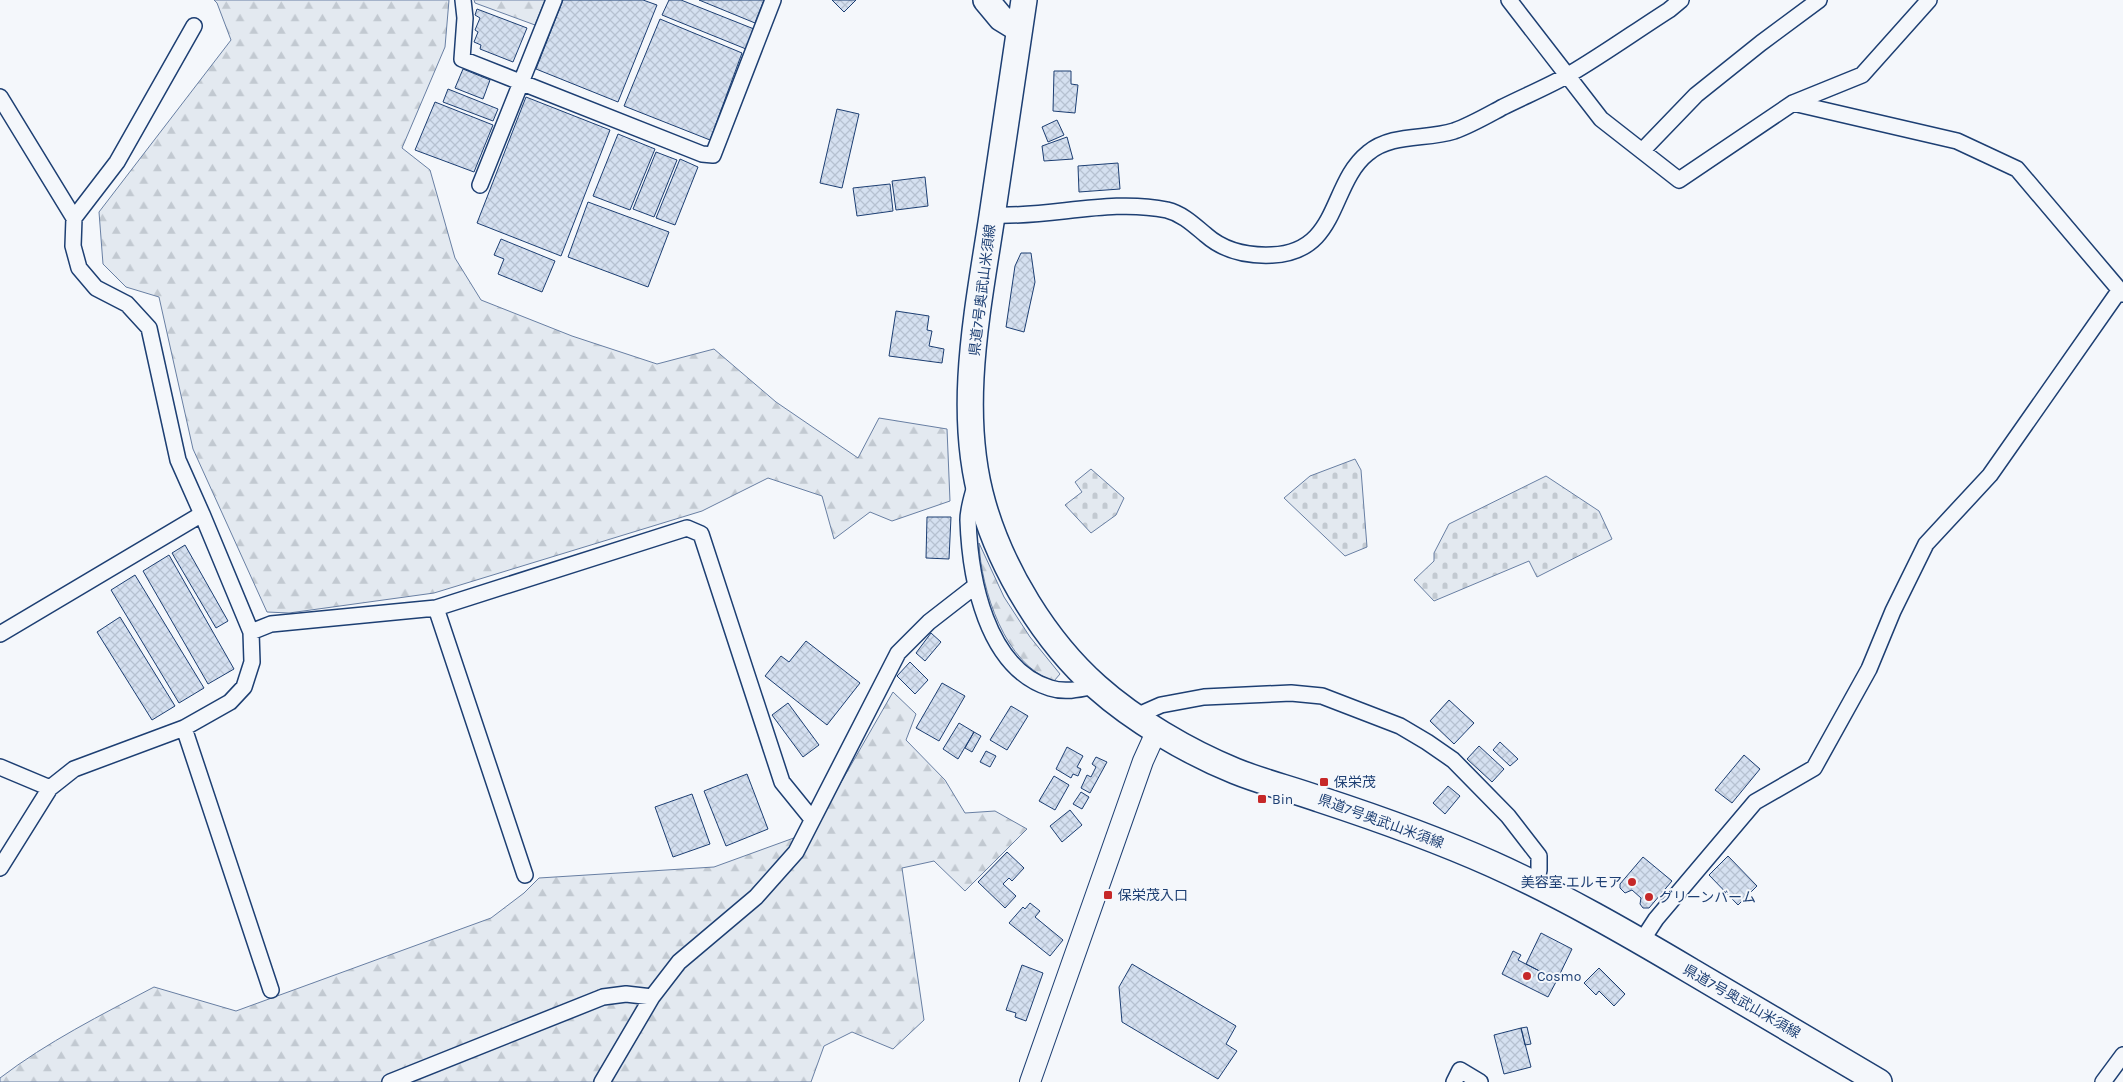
<svg xmlns="http://www.w3.org/2000/svg" width="2123" height="1082" font-family="Karla,'Noto Sans JP',sans-serif">
<defs>
<pattern id="forest-firs" width="22" height="20" patternUnits="userSpaceOnUse" patternTransform="scale(1.25)"><rect width="22" height="20" fill="#e3e9f0"/><path d="M5 1l3.5 6h-7zM16 11l3.5 6h-7z" fill="#c2c9d1"/></pattern>
<pattern id="cemetery-stones" width="16" height="16" patternUnits="userSpaceOnUse" patternTransform="scale(1.25)"><rect width="16" height="16" fill="#e3e9f0"/><path d="M2 7V4a2 2 0 0 1 4 0v3zM10 15v-3a2 2 0 0 1 4 0v3z" fill="#c2c9d1"/></pattern>
<pattern id="building-cross-hatch" width="8" height="8" patternUnits="userSpaceOnUse" patternTransform="scale(1.25)"><rect width="8" height="8" fill="#d5e0f0"/><path d="M0 0l8 8M0 8l8-8" fill="none" stroke="#b6c1d1"/></pattern>
</defs>
<rect width="100%" height="100%" fill="#f4f7fb"/>
<path fill="url(#forest-firs)" stroke="#687fa3" d="M 214,0 L 449,0 L 445,47 L 402,148 L 430,170 L 455,258 L 481,300 L 572,336 L 657,364 L 714,349 L 776,402 L 858,458 L 879,418 L 947,429 L 950,501 L 892,521 L 870,512 L 834,539 L 822,496 L 768,478 L 702,511 L 434,593 L 289,613 L 267,612 L 193,449 L 159,297 L 126,287 L 103,264 L 99,212 L 231,40 L 217,3 Z
M 474,0 L 545,0 L 535,25 L 475,3 Z
M 979,543 L 1004,597 L 1030,637 L 1060,674 L 1054,681 C 1005,666 981,589 979,543 Z
M 893,692 L 916,714 L 906,740 L 945,780 L 965,813 L 995,811 L 1027,829 L 965,891 L 934,861 L 902,868 L 924,1020 L 893,1049 L 852,1032 L 824,1046 L 811,1082 L 0,1082 L 0,1078 C 47,1042 101,1015 154,987 L 236,1011 L 491,918 L 524,893 L 539,878 L 714,867 L 813,831 Z"/>
<path fill="url(#cemetery-stones)" stroke="#687fa3" d="M 1355,459 L 1361,470 L 1367,547 L 1345,556 L 1284,498 L 1310,476 Z
M 1091,469 L 1124,498 L 1116,515 L 1091,533 L 1065,505 L 1082,492 L 1075,482 Z
M 1546,476 L 1599,511 L 1612,539 L 1537,577 L 1529,561 L 1434,601 L 1414,580 L 1434,561 L 1434,553 L 1449,524 Z"/>
<path fill="url(#building-cross-hatch)" stroke="#1d3f73" d="M 563,0 L 643,0 L 657,5 L 618,102 L 536,69 Z
M 669,0 L 681,0 L 754,29 L 746,49 L 662,15 Z
M 699,0 L 764,0 L 755,23 Z
M 832,0 L 856,0 L 844,12 Z
M 477,9 L 527,28 L 513,62 L 480,49 L 481,45 L 474,42 L 478,32 L 475,30 L 480,18 L 475,15 Z
M 660,19 L 742,53 L 710,140 L 624,106 Z
M 463,69 L 490,80 L 483,99 L 455,88 Z
M 1054,71 L 1071,71 L 1071,84 L 1078,85 L 1075,113 L 1053,111 Z
M 448,89 L 498,109 L 493,121 L 443,102 Z
M 526,97 L 610,130 L 561,256 L 477,223 Z
M 435,102 L 493,125 L 474,172 L 415,150 Z
M 837,109 L 859,114 L 842,188 L 820,183 Z
M 1057,120 L 1064,135 L 1048,142 L 1042,127 Z
M 618,134 L 655,149 L 630,210 L 593,196 Z
M 1067,137 L 1073,159 L 1044,161 L 1042,146 Z
M 656,152 L 677,160 L 654,217 L 633,209 Z
M 680,159 L 698,167 L 675,225 L 656,218 Z
M 1118,163 L 1120,189 L 1079,192 L 1078,166 Z
M 925,177 L 928,206 L 896,210 L 892,181 Z
M 890,184 L 893,211 L 857,216 L 853,188 Z
M 588,202 L 669,232 L 648,287 L 568,257 Z
M 501,239 L 555,261 L 542,292 L 498,274 L 504,259 L 494,255 Z
M 1021,253 L 1031,253 L 1035,282 L 1024,332 L 1006,327 L 1015,266 Z
M 896,311 L 929,316 L 927,330 L 932,331 L 929,346 L 944,349 L 942,363 L 889,356 Z
M 927,517 L 951,517 L 949,559 L 926,558 Z
M 185,545 L 228,621 L 216,628 L 172,553 Z
M 169,555 L 234,669 L 208,684 L 143,571 Z
M 135,575 L 204,688 L 179,703 L 111,590 Z
M 120,617 L 175,706 L 152,720 L 97,632 Z
M 931,633 L 941,642 L 925,661 L 916,653 Z
M 806,641 L 860,683 L 827,725 L 765,676 L 781,656 L 789,662 Z
M 910,662 L 928,680 L 915,694 L 897,676 Z
M 942,683 L 965,696 L 939,741 L 916,728 Z
M 1449,700 L 1474,723 L 1454,744 L 1430,721 Z
M 788,703 L 819,745 L 803,757 L 772,715 Z
M 1011,706 L 1028,716 L 1007,750 L 990,740 Z
M 959,723 L 974,732 L 958,759 L 943,749 Z
M 974,732 L 981,736 L 972,752 L 965,748 Z
M 1500,742 L 1518,759 L 1510,766 L 1493,750 Z
M 1479,746 L 1504,769 L 1492,782 L 1467,759 Z
M 1067,747 L 1083,756 L 1077,767 L 1081,769 L 1078,776 L 1073,774 L 1071,778 L 1056,769 Z
M 986,751 L 996,756 L 990,767 L 980,762 Z
M 1744,755 L 1760,769 L 1732,803 L 1715,790 Z
M 1096,757 L 1107,762 L 1090,793 L 1081,788 L 1087,775 L 1091,777 L 1096,767 L 1092,764 Z
M 747,774 L 768,829 L 726,846 L 704,791 Z
M 1054,776 L 1069,785 L 1055,810 L 1039,801 Z
M 1448,786 L 1460,796 L 1445,814 L 1433,803 Z
M 1081,792 L 1089,797 L 1082,809 L 1073,804 Z
M 692,794 L 710,844 L 673,857 L 655,807 Z
M 1070,810 L 1082,825 L 1062,842 L 1050,826 Z
M 1007,852 L 1024,868 L 1012,881 L 1009,878 L 1003,884 L 1016,896 L 1005,908 L 978,882 Z
M 1728,856 L 1757,886 L 1738,905 L 1709,875 Z
M 1643,857 L 1672,881 L 1649,908 L 1643,908 L 1640,904 L 1641,898 L 1632,890 L 1625,893 L 1620,888 L 1620,884 Z
M 1030,903 L 1040,911 L 1035,917 L 1063,940 L 1050,956 L 1009,923 L 1023,907 L 1025,909 Z
M 1541,933 L 1572,949 L 1557,980 L 1526,964 Z
M 1513,951 L 1521,955 L 1518,960 L 1557,980 L 1548,997 L 1502,974 Z
M 1132,964 L 1236,1026 L 1226,1044 L 1237,1051 L 1218,1079 L 1122,1022 L 1119,987 Z
M 1022,965 L 1043,973 L 1026,1021 L 1015,1017 L 1016,1013 L 1006,1010 Z
M 1599,968 L 1625,994 L 1614,1006 L 1599,991 L 1596,995 L 1584,983 Z
M 1527,1027 L 1531,1044 L 1525,1045 L 1521,1028 Z
M 1521,1028 L 1531,1067 L 1504,1074 L 1494,1035 Z"/>
<g fill="none" stroke-linecap="round" stroke-linejoin="round">
<g stroke="#1d3f73" stroke-width="18">
<path id="minor" d="M 463,0 L 465,18 L 462,59 L 702,154 L 713,155 L 773,0
M 1509,0 L 1601,119 L 1679,180 L 1793,103 L 1862,75 L 1929,0
M 0,97 L 74,218 L 73,246 L 79,268 L 96,288 L 127,304 L 149,328 L 178,460 L 202,514 L 251,632 L 252,662 L 244,687 L 230,702 L 184,728 L 74,769 L 50,788 L 0,868
M 1793,103 L 1957,141 L 2017,169 L 2123,294
M 1642,151 L 1696,95 L 1761,43 L 1819,0
M 480,185 L 554,0
M 992,215 C 1050,218 1110,198 1167,210 C 1183,214 1194,225 1206,235 C 1224,251 1248,256 1272,255 C 1340,252 1329,184 1368,153 C 1392,133 1426,140 1454,131 C 1471,125 1488,115 1503,107 C 1525,96 1549,86 1570,74 C 1604,54 1636,31 1669,10 L 1681,0
M 74,218 L 117,162 L 194,26
M 975,486 C 972,497 968,509 968,520 C 970,578 986,668 1050,688 C 1065,693 1081,689 1096,686
M 436,608 L 525,875
M 251,632 L 271,624 L 436,608 L 687,528 L 701,534 L 782,782 L 812,819
M 0,634 L 202,514
M 1136,716 L 1161,705 L 1204,697 L 1291,693 L 1322,696 L 1400,726 L 1427,742 L 1453,760 L 1508,816 L 1539,856 L 1539,870 L 1536,885
M 184,728 L 271,990
M 0,767 L 50,788
M 1641,942 L 1656,919 L 1755,802 L 1814,768 L 1869,669 L 1893,611 L 1926,544 L 1990,475 L 2119,291
M 390,1082 L 603,997 L 626,994 L 652,997
M 602,1082 L 652,997 L 679,962 L 756,897 L 796,852 L 898,653 L 929,622 L 974,587
M 1454,1082 L 1460,1070 L 1480,1082
M 2103,1082 L 2123,1055"/>
</g>
<g stroke="#1d3f73" stroke-width="22">
<path id="tertiary" d="M 1030,1082 L 1143,761 L 1157,730"/>
</g>
<g stroke="#1d3f73" stroke-width="28">
<path id="primary" d="M 986,0 L 1001,18 L 1019,29
M 1024,0 C 1013,72 1003,144 992,216 C 978,309 956,411 983,504 C 1002,570 1045,641 1097,687 C 1134,720 1188,752 1235,771 C 1262,782 1291,789 1319,799 C 1377,818 1436,839 1492,864 C 1561,895 1627,933 1691,971 C 1754,1008 1817,1045 1879,1082"/>
</g>
<use href="#minor" stroke="#f4f7fb" stroke-width="15"/>
<use href="#tertiary" stroke="#f4f7fb" stroke-width="20"/>
<use href="#primary" stroke="#f4f7fb" stroke-width="25"/>
</g>
<g fill="#c62828" stroke="#f4f7fb" stroke-width="2">
<rect x="1319" y="777" width="10" height="10" rx="2.5"/>
<rect x="1257" y="794" width="10" height="10" rx="2.5"/>
<circle cx="1632" cy="882" r="5"/>
<rect x="1103" y="890" width="10" height="10" rx="2.5"/>
<circle cx="1649" cy="897" r="5"/>
<circle cx="1527" cy="976" r="5"/>
</g>
<g text-anchor="middle" stroke-width="4" stroke-linejoin="round" paint-order="stroke">
<g font-size="14" fill="#1d3f73" stroke="#f4f7fb">
<text transform="translate(982 290) rotate(-83)" y="5">県道7号奥武山米須線</text>
<text transform="translate(1381 821) rotate(20)" y="5">県道7号奥武山米須線</text>
<text transform="translate(1742 1001) rotate(30)" y="5">県道7号奥武山米須線</text>
</g>
<g font-size="14" fill="#1d3f73" stroke="#f4f7fb" text-anchor="start">
<text x="1334" y="787">保栄茂</text>
<text x="1272" y="804">Bin</text>
<text x="1622" y="887" text-anchor="end">美容室 エルモア</text>
<text x="1118" y="900">保栄茂入口</text>
<text x="1659" y="902">グリーンバーム</text>
<text x="1537" y="981">Cosmo</text>
</g>
</g>
</svg>
